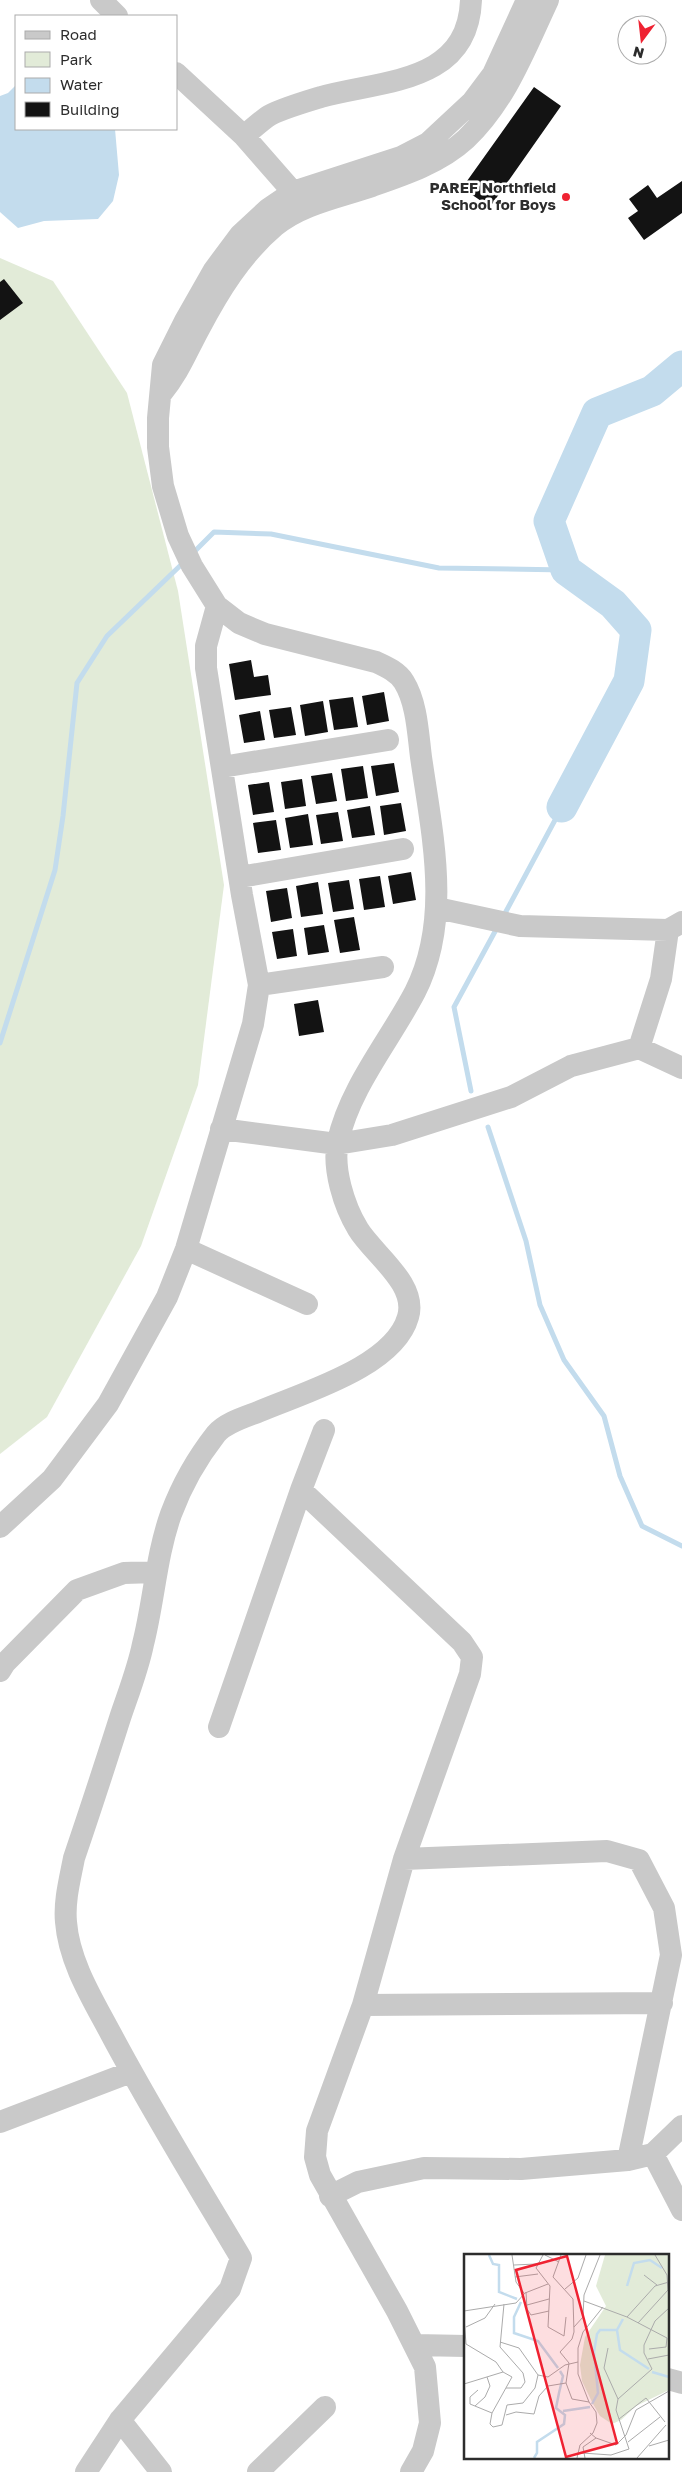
<svg xmlns="http://www.w3.org/2000/svg" width="682" height="2472" font-family="'Golos Text',sans-serif">
<rect width="100%" height="100%" fill="#fff"/>
<path fill="#e2ebd8" d="M 0,258 L 53,281 L 127,393 L 178,591 L 224,885 L 198,1085 L 141,1246 L 47,1417 L 0,1454 Z"/>
<path fill="#c3dced" d="M 16,85 L 16,129 L 115,129 L 119,175 L 113,201 L 98,219 L 44,221 L 18,228 L 0,212 L 0,96 L 8,93 Z"/>
<g fill="none" stroke-linecap="round" stroke-linejoin="round">
<path stroke="#c3dced" stroke-width="5" d="M 192,554 L 214,532 L 271,534 L 439,568 L 566,570
M 503,917 L 562,807
M 0,1043 L 55,870 L 63,816 L 77,683 L 107,636 L 184,562
M 471,1091 L 454,1007 L 498,926
M 488,1127 L 526,1241 L 540,1305 L 564,1360 L 604,1416 L 620,1476 L 642,1526 L 682,1546"/>
<path stroke="#c3dced" stroke-width="31" d="M 562,807 L 629,681 L 636,630 L 613,604 L 566,570 L 549,521 L 597,413 L 652,391 L 682,366"/>
</g>
<path fill="#131313" d="M 534,87 L 561,106 L 490,207 L 462,188 Z
M 682,181 L 682,213 L 644,240 L 628,218 L 638,211 L 629,199 L 648,185 L 657,198 Z
M 4,279 L 23,303 L 0,320 L 0,282 Z
M 251,660 L 254,677 L 268,675 L 271,695 L 235,700 L 229,664 Z
M 384,692 L 389,721 L 367,725 L 362,696 Z
M 353,697 L 358,727 L 334,730 L 329,700 Z
M 323,701 L 328,732 L 305,736 L 300,705 Z
M 291,707 L 296,735 L 274,738 L 269,710 Z
M 260,711 L 265,740 L 244,743 L 239,715 Z
M 394,763 L 399,792 L 376,796 L 371,766 Z
M 363,766 L 368,798 L 346,801 L 341,769 Z
M 332,773 L 337,801 L 316,804 L 311,776 Z
M 302,779 L 306,806 L 285,809 L 281,782 Z
M 269,782 L 274,812 L 253,815 L 248,785 Z
M 401,803 L 406,831 L 384,835 L 380,806 Z
M 370,806 L 375,835 L 352,838 L 347,810 Z
M 338,812 L 343,841 L 321,844 L 316,815 Z
M 308,814 L 313,845 L 290,848 L 285,818 Z
M 276,820 L 281,850 L 258,853 L 253,823 Z
M 411,872 L 416,900 L 393,904 L 388,876 Z
M 380,876 L 385,907 L 364,910 L 359,879 Z
M 349,880 L 354,909 L 333,912 L 328,883 Z
M 318,882 L 323,914 L 301,917 L 296,886 Z
M 287,888 L 292,918 L 271,922 L 266,891 Z
M 354,917 L 360,950 L 340,953 L 334,920 Z
M 324,925 L 329,952 L 308,955 L 304,928 Z
M 293,929 L 297,956 L 277,959 L 272,932 Z
M 318,1000 L 324,1032 L 299,1036 L 294,1004 Z"/>
<g fill="none" stroke-linecap="round" stroke-linejoin="round">
<path stroke="#c9c9c9" stroke-width="22" d="M 101,0 L 117,16
M 176,73 L 244,136
M 299,204 L 293,192 L 244,136 C 251,130 259,123 267,117 C 277,110 308,101 321,97 C 382,80 468,84 471,0
M 161,394 C 179,372 186,353 199,329 C 219,291 241,255 275,226 C 301,204 340,197 372,186 C 404,175 440,163 466,139 C 506,101 525,49 548,0
M 222,767 L 388,740
M 240,877 L 403,849
M 437,908 L 520,926 L 668,930 L 682,922
M 259,985 L 383,967
M 639,1048 L 661,979 L 668,930
M 221,1129 L 337,1144 L 392,1135 L 511,1097 L 571,1066 L 639,1048 L 682,1068
M 186,1249 L 307,1304
M 301,1490 L 324,1430
M 0,1527 L 52,1479 L 108,1404 L 167,1297 L 186,1249 L 253,1024 L 259,985 L 242,895 L 206,668 L 206,646 L 217,606
M 0,1671 L 5,1663 L 77,1590 L 124,1573 L 156,1572
M 219,1727 L 301,1490 L 462,1642 L 472,1657 L 470,1674 L 404,1859 L 363,2005 L 317,2131 L 315,2157 L 320,2175 L 397,2311 L 425,2367 L 430,2423 L 423,2451 L 411,2472
M 404,1859 L 607,1851 L 639,1860 L 664,1908 L 671,1955 L 628,2160
M 363,2005 L 662,2003
M 0,2122 L 131,2072
M 653,2154 L 682,2210
M 330,2196 L 358,2182 L 424,2168 L 521,2169 L 628,2160 L 653,2154 L 682,2126
M 415,2345 L 466,2346
M 668,2379 L 682,2383
M 120,2420 L 161,2472
M 86,2472 L 120,2420 L 230,2289 L 241,2258 C 197,2184 152,2111 111,2034 C 93,2000 69,1962 66,1922 C 64,1901 70,1879 74,1858 C 90,1811 105,1765 120,1718 C 128,1694 138,1669 143,1644 C 154,1601 156,1556 171,1514 C 181,1487 198,1457 216,1434 C 225,1423 245,1417 258,1412 C 302,1393 394,1367 408,1317 C 418,1284 373,1254 358,1229 C 344,1206 332,1168 338,1141 C 350,1087 390,1040 415,992 C 452,919 432,834 421,757 C 418,734 417,703 404,682 C 398,672 387,667 376,662 L 265,634 L 239,623 L 217,606 L 192,566 L 178,536 L 163,486 L 158,447 L 158,418 L 163,365 L 185,321 L 214,270 L 240,235 L 268,209 L 293,192 L 401,157 L 428,143 L 472,102 L 493,74 L 527,0
M 258,2472 L 325,2407"/>
</g>
<circle fill="#ef2232" stroke="#fff" stroke-width="2" cx="566" cy="197" r="5"/>
<g text-anchor="middle" stroke-width="5" stroke-linejoin="round" paint-order="stroke">
<g font-size="15" font-weight="bold" fill="#2c2c2c" stroke="#fff" text-anchor="end">
<text x="556" y="193">PAREF Northfield<tspan x="556" dy="17">School for Boys</tspan></text>
</g>
</g>
<g transform="translate(464 2254)">
<rect width="205" height="205" fill="#fff"/>
<path d="M 141,1 L 205,1 L 205,136 L 172,152 L 157,166 L 148,170 L 136,162 L 128,148 L 118,127 L 116,111 L 121,83 L 142,52 L 132,32 Z" fill="#e2ebd8"/>
<path fill="none" stroke="#c3dced" stroke-width="2.5" d="M 25,1 L 29,10 L 35,11 L 35,38 L 53,45M 163,32 L 170,9 L 186,6 L 198,14M 57,48 L 50,63 L 50,79 L 74,87 L 94,114M 159,65 L 153,76 L 156,96 L 185,115M 188,118 L 205,123M 95,139 L 99,122 L 96,117M 128,150 L 134,139 L 130,98 L 133,80 L 136,76 L 153,76M 99,157 L 126,153M 70,204 L 73,199 L 73,188 L 100,170 L 101,161 L 92,154 L 95,139"/>
<path fill="none" stroke="#ababab" stroke-width="1" d="M 48,1 L 52,28 L 60,39M 79,1 L 72,14 L 86,32 L 84,73 L 100,82 L 102,63M 81,1 L 95,8M 97,1 L 89,23 L 109,45 L 110,78 L 108,85 L 96,98 L 105,109 L 102,129 L 108,145 L 125,148M 50,11 L 72,10M 180,21 L 193,31M 51,23 L 74,20M 101,35 L 114,24 L 122,1M 62,38 L 63,55 L 67,61 L 85,57M 120,47 L 163,63 L 203,84 L 202,93 L 185,95M 40,50 L 36,93 L 59,119 L 61,128 L 57,134 L 42,134M 63,51 L 85,45M 0,57 L 52,49 L 61,39 L 84,30M 0,63 L 2,90 L 32,108 L 39,118M 163,63 L 191,32 L 205,28M 174,69 L 204,36 L 203,21 L 191,1M 2,73 L 21,64 L 31,50M 110,73 L 119,63 L 120,41 L 136,1M 144,94 L 140,114 L 154,145M 184,105 L 205,101M 74,121 L 84,123 L 101,111 L 114,108M 0,130 L 39,118 L 48,123 L 28,159 L 26,170 L 29,173 L 38,171 L 43,151 L 59,149 L 71,134 L 74,121 L 55,94 L 36,88M 14,136 L 6,143 L 6,150 L 28,159M 125,148 L 114,120 L 114,94 L 119,78 L 139,53M 11,152 L 21,143 L 26,132 L 23,123M 42,161 L 52,158 L 70,160 L 75,142 L 84,132 L 102,129M 155,165 L 182,144 L 201,168M 132,184 L 152,191 L 162,181 L 172,156 L 205,137M 164,188 L 196,163M 185,192 L 205,186M 118,199 L 147,201 L 165,195 L 152,156 L 154,145 L 188,115 L 180,99 L 180,91 L 191,67 L 205,54M 113,204 L 116,191 L 129,179 L 133,169 L 132,158 L 125,148M 121,204 L 119,193 L 132,184 L 126,179M 173,204 L 202,171"/>
<path fill="#ef2232" fill-opacity="0.15" stroke="#ef2232" stroke-width="2.5" d="M 103,2 L 153,189 L 102,203 L 52,16 Z"/>
<rect width="205" height="205" fill="none" stroke="#2c2c2c" stroke-width="2.5"/>
</g>
<rect x="15" y="15" width="162" height="115" fill="#ffffff" stroke="#ababab"/>
<rect x="25" y="31" width="25" height="8" fill="#c9c9c9" stroke="#ababab"/>
<text x="60" y="40" font-size="15" fill="#2c2c2c">Road</text>
<rect x="25" y="52" width="25" height="15" fill="#e2ebd8" stroke="#ababab"/>
<text x="60" y="65" font-size="15" fill="#2c2c2c">Park</text>
<rect x="25" y="78" width="25" height="15" fill="#c3dced" stroke="#ababab"/>
<text x="60" y="90" font-size="15" fill="#2c2c2c">Water</text>
<rect x="25" y="102" width="25" height="15" fill="#131313" stroke="#ababab"/>
<text x="60" y="115" font-size="15" fill="#2c2c2c">Building</text>
<g transform="translate(642 40) rotate(195)"><circle r="24" fill="#ffffff" stroke="#ababab"/>
<path d="M0-4L9 19L0 12L-9 19Z" fill="#ef2232"/>
<text y="-8" font-size="14" font-weight="bold" text-anchor="middle" fill="#2c2c2c">N</text>
</g>
</svg>
